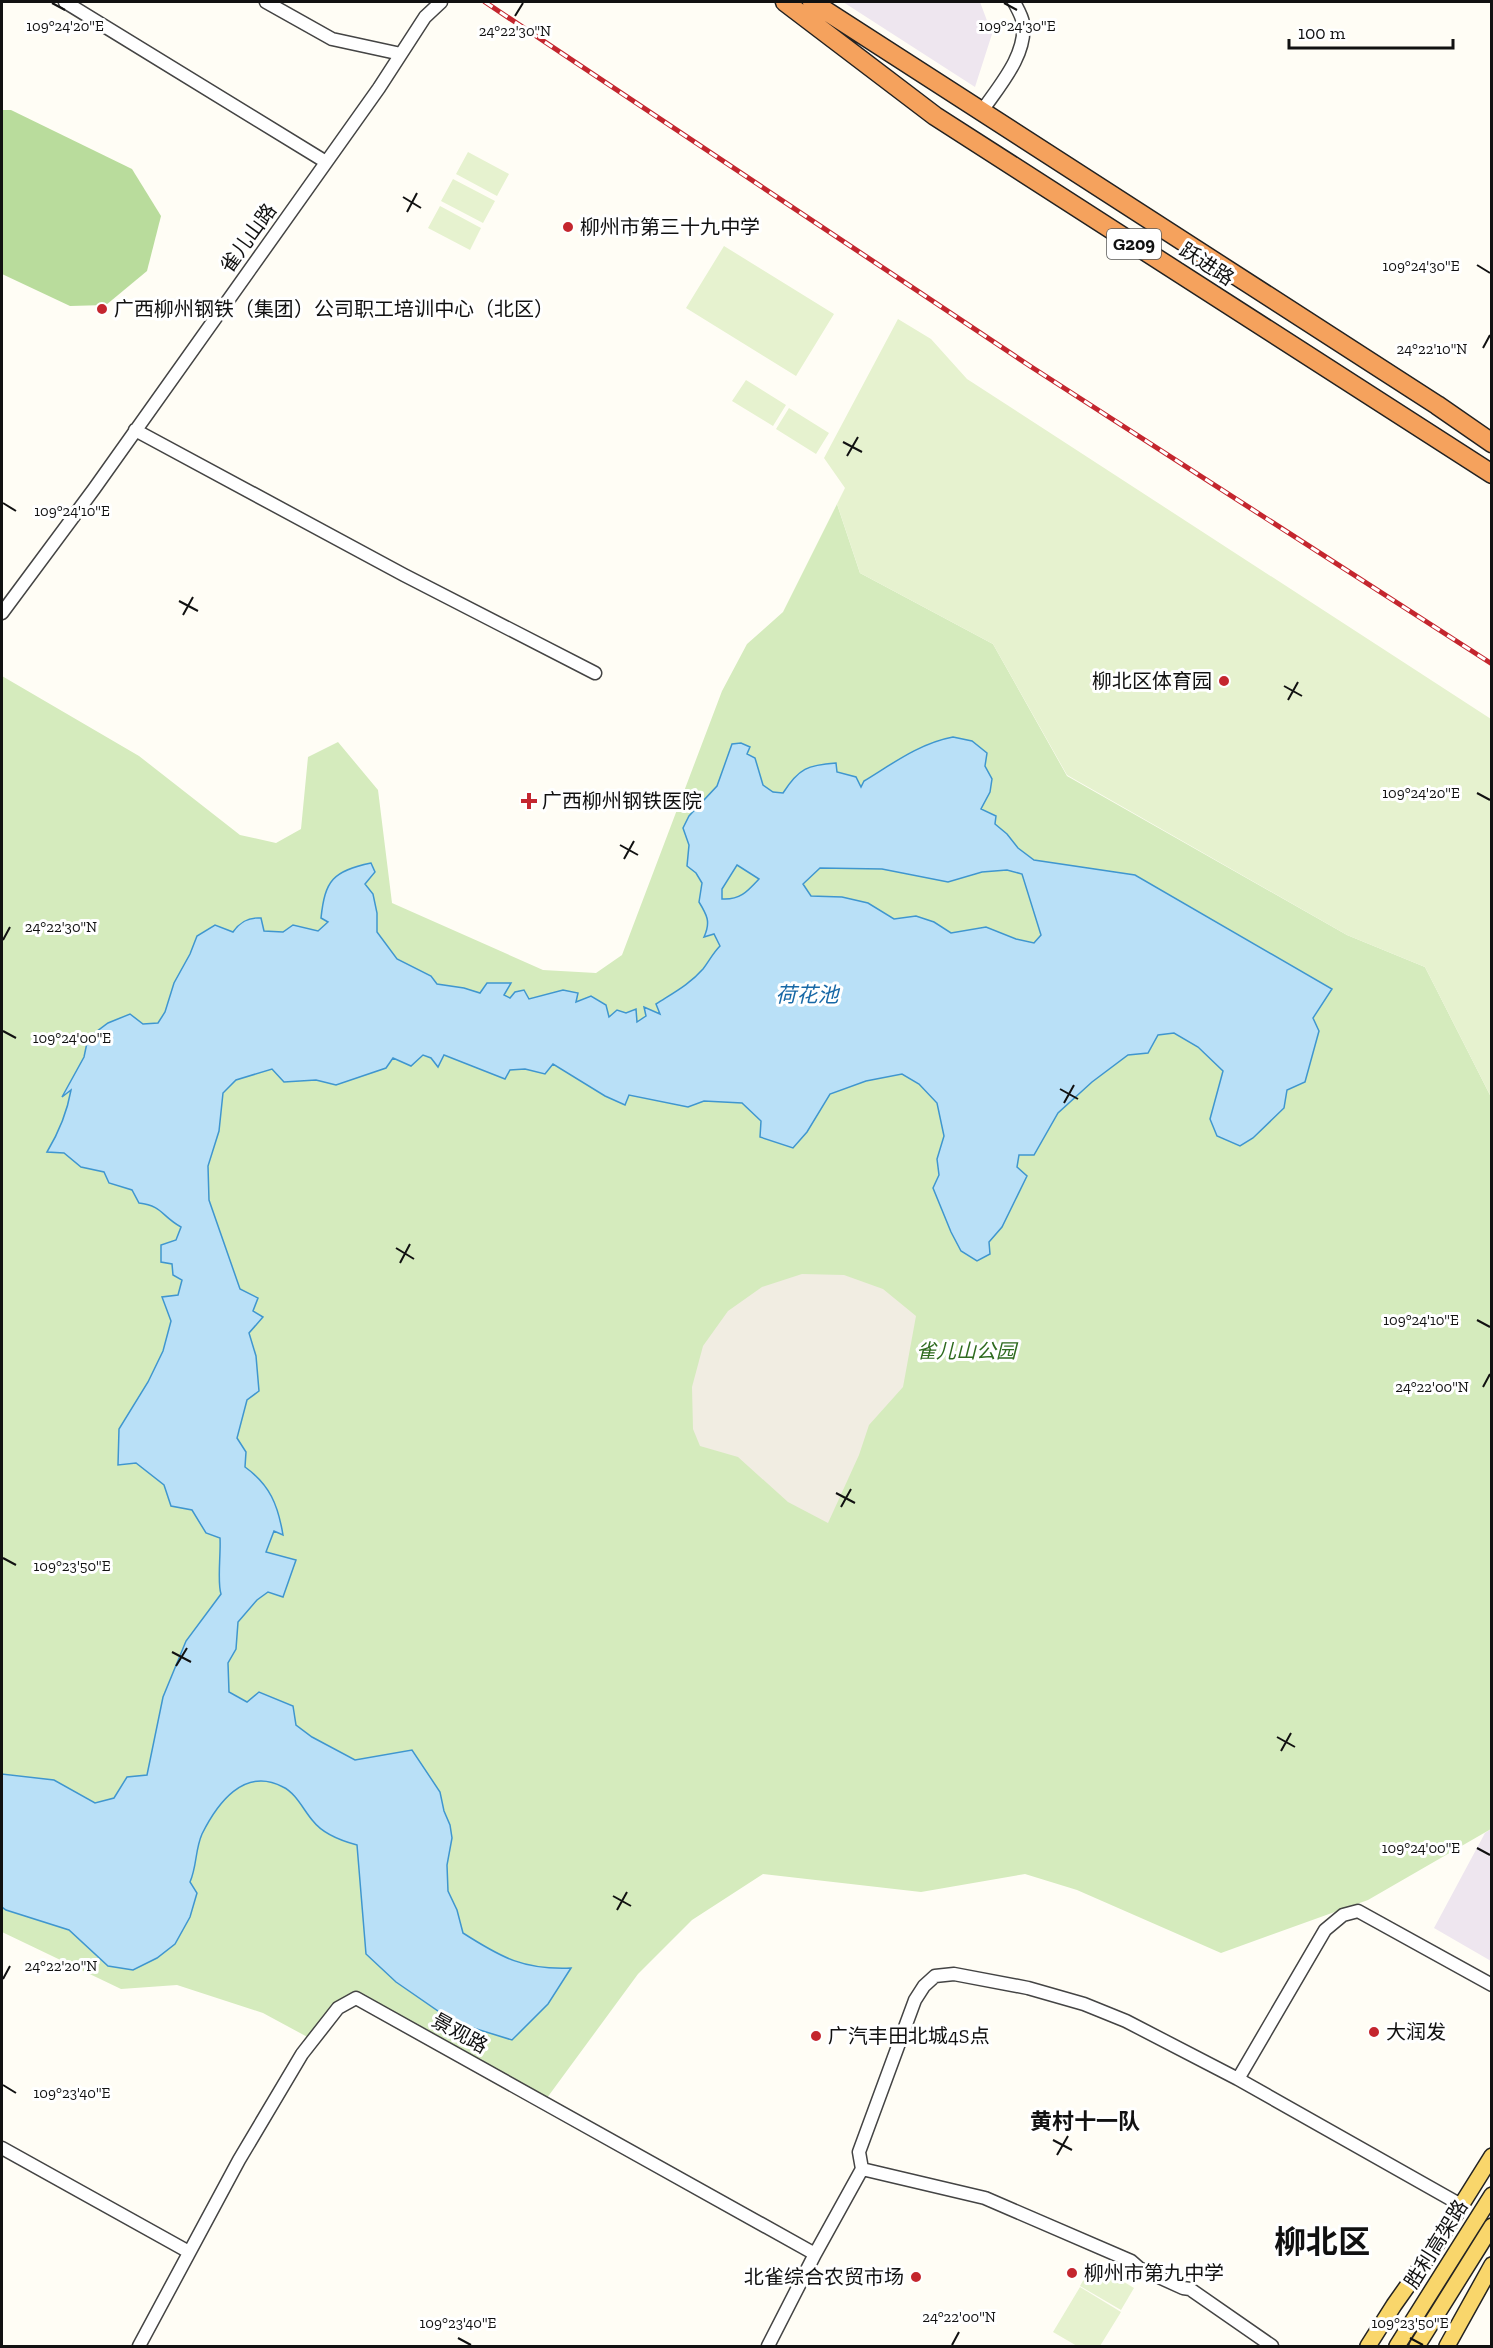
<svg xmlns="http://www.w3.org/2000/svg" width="1493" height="2348" font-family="'Zilla Slab','Noto Sans SC',serif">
<rect width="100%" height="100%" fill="#fffdf5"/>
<path fill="#eee6ef" d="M 843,2 L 980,2 L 992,34 L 975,87 Z
M 1491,1829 L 1491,1961 L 1434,1928 L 1485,1833 Z"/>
<path fill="#d5ebbd" d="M 837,504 L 860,573 L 993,644 L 1067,776 L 1347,935 L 1425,967 L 1491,1097 L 1491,1829 L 1368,1900 L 1221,1953 L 1077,1890 L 1025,1874 L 921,1892 L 763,1874 L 692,1920 L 638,1974 L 544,2102 L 356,1998 L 313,2040 L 263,2013 L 177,1985 L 121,1989 L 2,1932 L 2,676 L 139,756 L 240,835 L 276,843 L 301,829 L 308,757 L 338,742 L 378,790 L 392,903 L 543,970 L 596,973 L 622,955 L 722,691 L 747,644 L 783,612 Z"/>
<path fill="#b9dc9c" d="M 2,110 L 11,110 L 132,169 L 161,216 L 147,271 L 106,305 L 70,306 L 2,274 Z"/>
<path fill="#e6f2cf" d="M 468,152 L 509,174 L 497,196 L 456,174 Z
M 453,179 L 495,201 L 483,223 L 441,201 Z
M 440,206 L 481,228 L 470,250 L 428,228 Z
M 724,246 L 834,314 L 796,376 L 686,308 Z
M 898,319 L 931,339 L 967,379 L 1491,719 L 1491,1097 L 1425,967 L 1347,935 L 1067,775 L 993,644 L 860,573 L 837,504 L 845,488 L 824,458 Z
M 746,380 L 786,405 L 773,426 L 732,401 Z
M 789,408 L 829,433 L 816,454 L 776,429 Z
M 1093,2263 L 1134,2288 L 1121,2310 L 1080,2286 Z
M 1080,2287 L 1121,2312 L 1100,2346 L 1077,2346 L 1053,2332 Z"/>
<path fill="#f1ede2" d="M 802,1274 L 844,1275 L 883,1289 L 916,1316 L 903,1387 L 869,1425 L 859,1455 L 828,1523 L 788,1502 L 738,1457 L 700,1446 L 693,1429 L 692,1387 L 703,1346 L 728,1311 L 762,1287 Z"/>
<path fill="#b9e0f7" stroke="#3f96cf" stroke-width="1.5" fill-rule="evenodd" d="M 953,737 L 972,741 L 987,753 L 985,766 L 992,779 L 990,792 L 981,809 L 996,816 L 995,824 L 1007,834 L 1018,848 L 1034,860 L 1135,875 L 1332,989 L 1313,1018 L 1319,1031 L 1305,1082 L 1287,1090 L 1284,1108 L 1253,1138 L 1240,1146 L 1217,1136 L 1210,1119 L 1223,1071 L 1198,1047 L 1174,1033 L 1158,1035 L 1148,1053 L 1128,1055 L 1092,1082 L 1058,1113 L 1034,1155 L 1019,1155 L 1017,1167 L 1027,1176 L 1002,1227 L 989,1242 L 990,1254 L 977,1261 L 961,1251 L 951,1232 L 933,1188 L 939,1175 L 937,1159 L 944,1136 L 937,1103 L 919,1084 L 902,1074 L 866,1081 L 830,1094 L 807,1132 L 793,1148 L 760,1137 L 761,1121 L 742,1103 L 704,1101 L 688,1107 L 629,1095 L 625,1105 L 605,1096 L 553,1064 L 545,1074 L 525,1069 L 510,1070 L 505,1079 L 444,1055 L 438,1067 L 431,1058 L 423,1055 L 411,1066 L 393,1058 L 386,1068 L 336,1085 L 316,1080 L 284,1082 L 272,1069 L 236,1080 L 223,1093 L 219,1131 L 208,1166 L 209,1200 L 240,1289 L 258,1298 L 253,1311 L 263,1317 L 249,1333 L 256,1356 L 259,1391 L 247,1400 L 237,1438 L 246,1452 L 245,1467 C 270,1485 278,1505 283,1535 L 274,1531 L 266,1552 L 296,1560 L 283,1597 L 268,1592 L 257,1600 L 238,1622 L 236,1649 L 228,1663 L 229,1692 L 247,1702 L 259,1692 L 293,1706 L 296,1725 L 312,1737 L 355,1760 L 412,1750 L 440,1792 L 444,1811 L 450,1825 L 452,1838 L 447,1865 L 448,1891 L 457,1910 L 463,1933 C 502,1958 524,1970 571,1968 L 548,2004 L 512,2040 L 454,2022 L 396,1982 L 366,1954 L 357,1845 C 342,1841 323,1834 313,1821 C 304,1811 296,1793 283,1787 C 244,1766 217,1804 202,1834 C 195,1850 197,1866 190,1882 L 197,1893 L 190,1917 L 175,1944 L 157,1958 L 133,1970 L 108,1966 L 69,1930 L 6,1910 L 2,1907 L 2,1774 L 54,1780 L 95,1803 L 114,1798 L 127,1777 L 147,1775 L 163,1697 L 186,1641 L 221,1594 C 217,1582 221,1554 220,1538 L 206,1533 L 192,1510 L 171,1506 L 164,1485 L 136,1463 L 118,1465 L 119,1429 L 148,1382 L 163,1351 L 171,1321 L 162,1297 L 178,1295 L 182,1280 L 173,1275 L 172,1264 L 161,1262 L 161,1245 L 176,1240 L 181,1227 C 161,1216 163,1206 139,1203 L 132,1190 L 109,1183 L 104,1172 L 81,1167 L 64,1153 L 47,1152 C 59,1132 67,1113 71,1090 L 62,1097 L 84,1057 L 88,1038 L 108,1023 L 130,1014 L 143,1024 L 158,1023 L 165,1012 L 174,983 L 190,954 L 197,936 L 215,925 L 233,932 C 240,922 248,917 261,918 L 264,931 L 283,932 L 293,925 L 318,931 L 328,922 L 321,918 C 325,880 333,871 371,863 L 375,872 L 365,884 L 373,894 L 377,913 L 377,932 L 397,959 L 431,976 L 437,984 L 464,988 L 480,993 L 487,983 L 511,983 L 504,995 L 510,998 L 515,992 L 524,990 L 529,999 L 563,990 L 578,993 L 576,1002 L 591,996 L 606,1005 L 609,1017 L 617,1010 L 626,1013 L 636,1009 L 637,1022 L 646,1016 L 644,1007 L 660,1014 L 656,1004 C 673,993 690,984 703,969 C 709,961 713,953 720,946 L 714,934 L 704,937 C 711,922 707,915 699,902 L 702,883 L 696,873 L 687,866 L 689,845 L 683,828 L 689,816 L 717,786 L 732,744 L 741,743 L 750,747 L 747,754 L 755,758 L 763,785 L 773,792 L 783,793 C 799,768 808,765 836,763 L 837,772 L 856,777 L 861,787 L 864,781 C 892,764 920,743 953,737 ZM 737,865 L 759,879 C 747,892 740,900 722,899 L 722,889 ZM 820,868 L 882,869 L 948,882 L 982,872 L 1007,870 L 1022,874 L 1041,935 L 1034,943 L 1016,939 L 986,927 L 951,933 L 934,922 L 916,916 L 894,919 L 868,903 L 842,897 L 811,896 L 803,884 Z"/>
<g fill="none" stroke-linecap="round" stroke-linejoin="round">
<g stroke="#444" stroke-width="15">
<path id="minor" d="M 65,2 L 326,162
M 266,2 L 332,39 L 401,54
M 982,111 C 999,86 1027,55 1023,23 C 1022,16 1017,8 1014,2
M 135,430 L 404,575 L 595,673
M 2,613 L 94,489 L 379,88 L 425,17 L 441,2
M 1238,2079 L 1325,1930 L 1343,1915 L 1358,1911 L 1492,1985
M 2,2148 L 189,2252
M 862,2169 L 985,2198 L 1131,2261 L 1139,2268 L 1183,2288 L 1190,2289 L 1272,2346
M 815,2254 L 862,2169 L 859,2152 L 915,2000 L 924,1986 L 935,1976 L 954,1974 L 1028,1988 L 1084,2004 L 1126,2021 L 1238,2079 L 1461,2205
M 139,2346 L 239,2160 L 302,2054 L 338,2008 L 356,1998 L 815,2254 L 768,2346"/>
</g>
<g stroke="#222" stroke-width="18">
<path id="major" d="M 1368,2346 L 1394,2305 L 1435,2247 L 1492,2156
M 1397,2346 L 1492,2195
M 1417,2346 L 1492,2226
M 1447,2346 L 1492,2265"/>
</g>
<g stroke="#222" stroke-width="21">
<path id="highway" d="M 785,2 L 935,116 L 1492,474
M 812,2 L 1437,405 L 1492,443"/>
</g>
<use href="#minor" stroke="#fff" stroke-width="12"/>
<use href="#major" stroke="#f9d66b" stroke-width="15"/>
<use href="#highway" stroke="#f5a25d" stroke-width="18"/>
<g stroke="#c4262e" stroke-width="5">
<path id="rail" d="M 485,2 L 1033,368 L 1492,664"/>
</g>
<use href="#rail" stroke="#fff" stroke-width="3" stroke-dasharray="9" stroke-linecap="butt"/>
</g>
<path fill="none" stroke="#111" stroke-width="2" d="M 52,3 L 65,10M 1004,3 L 1017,10M 515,16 L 523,3M 403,197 L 421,208M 407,212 L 417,193M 1477,265 L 1490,273M 1483,348 L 1490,335M 843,442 L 862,452M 847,456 L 858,437M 3,503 L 16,511M 179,601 L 198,611M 183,615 L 193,597M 1284,686 L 1302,696M 1288,700 L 1298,682M 1477,793 L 1490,800M 620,845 L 638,855M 624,859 L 634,841M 3,940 L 10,927M 3,1031 L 16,1038M 1060,1089 L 1078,1099M 1064,1103 L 1074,1085M 396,1248 L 414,1259M 400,1263 L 410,1244M 1477,1320 L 1490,1327M 1483,1387 L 1490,1374M 836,1493 L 855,1503M 841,1507 L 851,1489M 3,1558 L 16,1565M 172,1652 L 191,1662M 176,1666 L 187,1648M 1277,1737 L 1295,1747M 1281,1751 L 1291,1733M 1477,1848 L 1490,1855M 613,1896 L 631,1906M 617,1910 L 627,1892M 3,1979 L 10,1966M 3,2085 L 16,2093M 1053,2140 L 1072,2150M 1057,2155 L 1068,2136M 458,2338 L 471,2345M 1410,2338 L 1423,2345M 952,2345 L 959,2332"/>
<g fill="#c4262e" stroke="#fff" stroke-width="2">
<circle cx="568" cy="227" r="6"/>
<circle cx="102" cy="309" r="6"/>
<circle cx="1224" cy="681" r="6"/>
<path d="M526 792h6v6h6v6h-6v6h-6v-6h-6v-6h6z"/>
<circle cx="1374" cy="2032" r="6"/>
<circle cx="816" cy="2036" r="6"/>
<circle cx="1072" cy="2273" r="6"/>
<circle cx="916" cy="2277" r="6"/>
</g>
<g text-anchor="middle" stroke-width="6" stroke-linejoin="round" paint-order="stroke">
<rect fill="#fff" stroke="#585858" stroke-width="1.5" x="1107" y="229" width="54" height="30" rx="4.5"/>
<g font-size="18" font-weight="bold" fill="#111">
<text x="1134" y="250">G209</text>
</g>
<g font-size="20" fill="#111" stroke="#fff" text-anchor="start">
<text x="580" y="234">柳州市第三十九中学</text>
<text x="114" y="316">广西柳州钢铁（集团）公司职工培训中心（北区）</text>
<text x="1212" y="688" text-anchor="end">柳北区体育园</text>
<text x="542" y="808">广西柳州钢铁医院</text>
<text x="1386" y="2039">大润发</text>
<text x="828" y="2043">广汽丰田北城4S点</text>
<text x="1084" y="2280">柳州市第九中学</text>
<text x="904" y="2284" text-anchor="end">北雀综合农贸市场</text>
</g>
<g font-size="20" fill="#111" stroke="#fff">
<text transform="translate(248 238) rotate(-54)" y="7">雀儿山路</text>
<text transform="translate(1207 264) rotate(33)" y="7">跃进路</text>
<text transform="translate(460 2033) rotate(29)" y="7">景观路</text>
<text transform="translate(1436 2244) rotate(-58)" y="7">胜利高架路</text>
</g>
<g font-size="20" font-style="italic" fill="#2f6b1f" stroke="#fff">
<text x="966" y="1358">雀儿山公园</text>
</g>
<g font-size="21" font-style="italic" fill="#1768a6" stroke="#fff">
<text x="807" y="1002">荷花池</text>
</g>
<g font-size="22" font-weight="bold" fill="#111" stroke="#fff">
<text x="1085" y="2129">黄村十一队</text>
</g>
<g font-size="32" font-weight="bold" fill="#111" stroke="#fff">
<text x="1322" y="2253">柳北区</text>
</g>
</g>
<g font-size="15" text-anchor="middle" fill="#111" stroke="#fff" stroke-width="6" stroke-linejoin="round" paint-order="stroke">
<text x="1017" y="31">109°24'30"E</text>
<text x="65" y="31">109°24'20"E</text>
<text x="515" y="36">24°22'30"N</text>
<text x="1421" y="271">109°24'30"E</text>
<text x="1432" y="354">24°22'10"N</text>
<text x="72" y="516">109°24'10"E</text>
<text x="1421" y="798">109°24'20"E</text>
<text x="61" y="932">24°22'30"N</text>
<text x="72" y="1043">109°24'00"E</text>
<text x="1421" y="1325">109°24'10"E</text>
<text x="1432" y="1392">24°22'00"N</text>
<text x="72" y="1571">109°23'50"E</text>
<text x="1421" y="1853">109°24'00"E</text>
<text x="61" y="1971">24°22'20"N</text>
<text x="72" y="2098">109°23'40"E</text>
<text x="959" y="2322">24°22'00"N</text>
<text x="458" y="2328">109°23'40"E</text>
<text x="1410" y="2328">109°23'50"E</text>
</g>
<rect width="1493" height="2348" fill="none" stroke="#111111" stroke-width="6"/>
<path d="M1289 39v9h164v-9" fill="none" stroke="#111111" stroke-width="3"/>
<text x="1298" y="39" font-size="18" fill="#111111" stroke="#ffffff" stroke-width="4.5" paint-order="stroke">100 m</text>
</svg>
